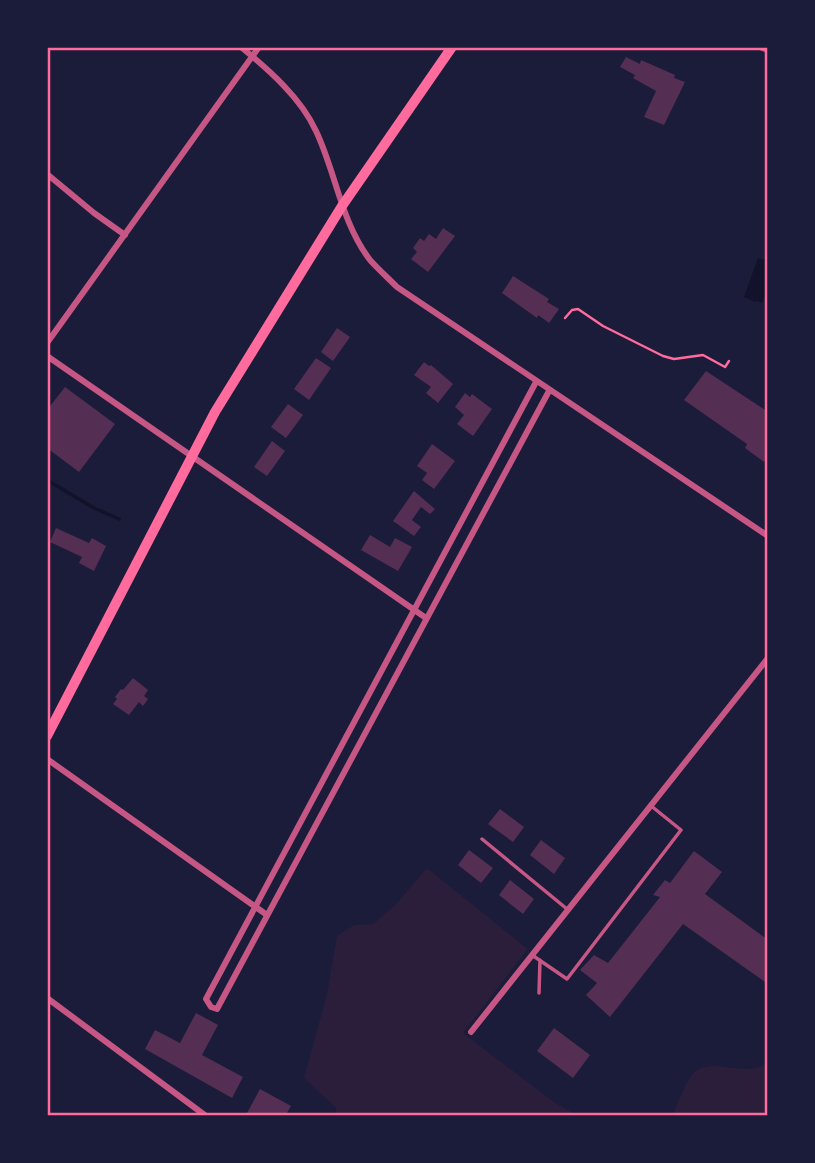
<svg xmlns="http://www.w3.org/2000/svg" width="815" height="1163" font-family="Rubik,sans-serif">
<rect width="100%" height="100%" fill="#1b1b3a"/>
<path fill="#2a1e3b" d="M 427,868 L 528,949 L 463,1033 L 554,1102 L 578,1116 L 335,1116 L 336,1108 L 304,1078 L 327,994 L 337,936 L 354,925 L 373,924 L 396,904 Z
M 768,1062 L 768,1116 L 672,1116 C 678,1103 683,1088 691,1076 C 707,1052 747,1081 768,1062 Z"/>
<path fill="#12122b" d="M 758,258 L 768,261 L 768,288 L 762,303 L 757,301 L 755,302 L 744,297 Z"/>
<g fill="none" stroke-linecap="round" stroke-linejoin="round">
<path stroke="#12122b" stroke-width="3.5" d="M 47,480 L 94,508 L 119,519"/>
</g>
<path fill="#542f53" d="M 626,57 L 640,64 L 641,60 L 675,75 L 674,78 L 685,82 L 664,125 L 644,117 L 656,91 L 633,78 L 635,75 L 620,67 Z
M 443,228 L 455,236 L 428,272 L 411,259 L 417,252 L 413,248 L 420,238 L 424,241 L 429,234 L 436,239 Z
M 513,276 L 549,299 L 547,302 L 559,309 L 549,323 L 538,315 L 537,318 L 502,293 Z
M 337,328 L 350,337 L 333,361 L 321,352 Z
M 316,358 L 331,368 L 309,400 L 294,389 Z
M 424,362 L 429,366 L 431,365 L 453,384 L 438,403 L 426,393 L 431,387 L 414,375 Z
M 706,371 L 768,412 L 768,457 L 764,462 L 745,448 L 747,444 L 684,400 Z
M 65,387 L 115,424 L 79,472 L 47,448 L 47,410 Z
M 465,393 L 470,397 L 472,394 L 492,409 L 473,436 L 457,424 L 464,415 L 455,407 Z
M 288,404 L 303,415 L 286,438 L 271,427 Z
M 272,441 L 285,451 L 267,476 L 254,467 Z
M 432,444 L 455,461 L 434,489 L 422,480 L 427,473 L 417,466 Z
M 414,491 L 435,509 L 430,514 L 421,507 L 412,520 L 421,527 L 414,536 L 393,521 Z
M 56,528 L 89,543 L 92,538 L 106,546 L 94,571 L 79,563 L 82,557 L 50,542 Z
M 370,535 L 390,547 L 395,538 L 412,547 L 398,571 L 361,550 Z
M 133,678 L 148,690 L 144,696 L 148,699 L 143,706 L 139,702 L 129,715 L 113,704 L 117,699 L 115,697 L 121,689 L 123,690 Z
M 500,809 L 524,827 L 513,842 L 488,824 Z
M 541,840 L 565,858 L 554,874 L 530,855 Z
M 469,850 L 493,868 L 481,883 L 458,865 Z
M 694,851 L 722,872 L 705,894 L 768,940 L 768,984 L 683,924 L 610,1017 L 586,995 L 597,983 L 580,970 L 594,955 L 608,963 L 660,897 L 653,895 L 665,880 L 670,883 Z
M 510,880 L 534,899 L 523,914 L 499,895 Z
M 196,1013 L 218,1025 L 202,1055 L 243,1077 L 232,1098 L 145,1049 L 155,1030 L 180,1043 Z
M 554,1028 L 590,1055 L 573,1078 L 537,1051 Z
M 260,1089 L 291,1106 L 285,1116 L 252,1116 L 247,1113 Z"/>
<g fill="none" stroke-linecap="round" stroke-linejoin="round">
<path stroke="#ff6b9d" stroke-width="2.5" d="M 565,318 L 572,310 L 578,309 L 603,326 L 663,356 L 674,359 L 703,355 L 725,367 L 729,361"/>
<path stroke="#c65784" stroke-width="3.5" d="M 482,839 L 567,909
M 532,955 L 567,979 L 681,830 L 650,805
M 539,993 L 540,960"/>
<path stroke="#c65784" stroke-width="6" d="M 241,47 C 269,70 301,98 316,131 C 336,173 341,222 370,260 C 378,269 388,278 397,287 L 768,536
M 760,47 L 768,50
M 47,174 L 94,213 L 125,235
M 47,343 L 259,47
M 47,356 L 426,618
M 536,382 L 206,999 L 211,1007 L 217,1009 L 549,391
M 47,759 L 267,915
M 47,998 L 206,1116
M 471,1032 L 768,658"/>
<path stroke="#ff6b9d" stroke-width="10" d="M 47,736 L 215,412 L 342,206 L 452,47"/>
</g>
<rect width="815" height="1163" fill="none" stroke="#1b1b3a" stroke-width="98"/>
<rect x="49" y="49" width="717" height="1065" fill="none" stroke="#ff6b9d" stroke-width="2.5"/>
</svg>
